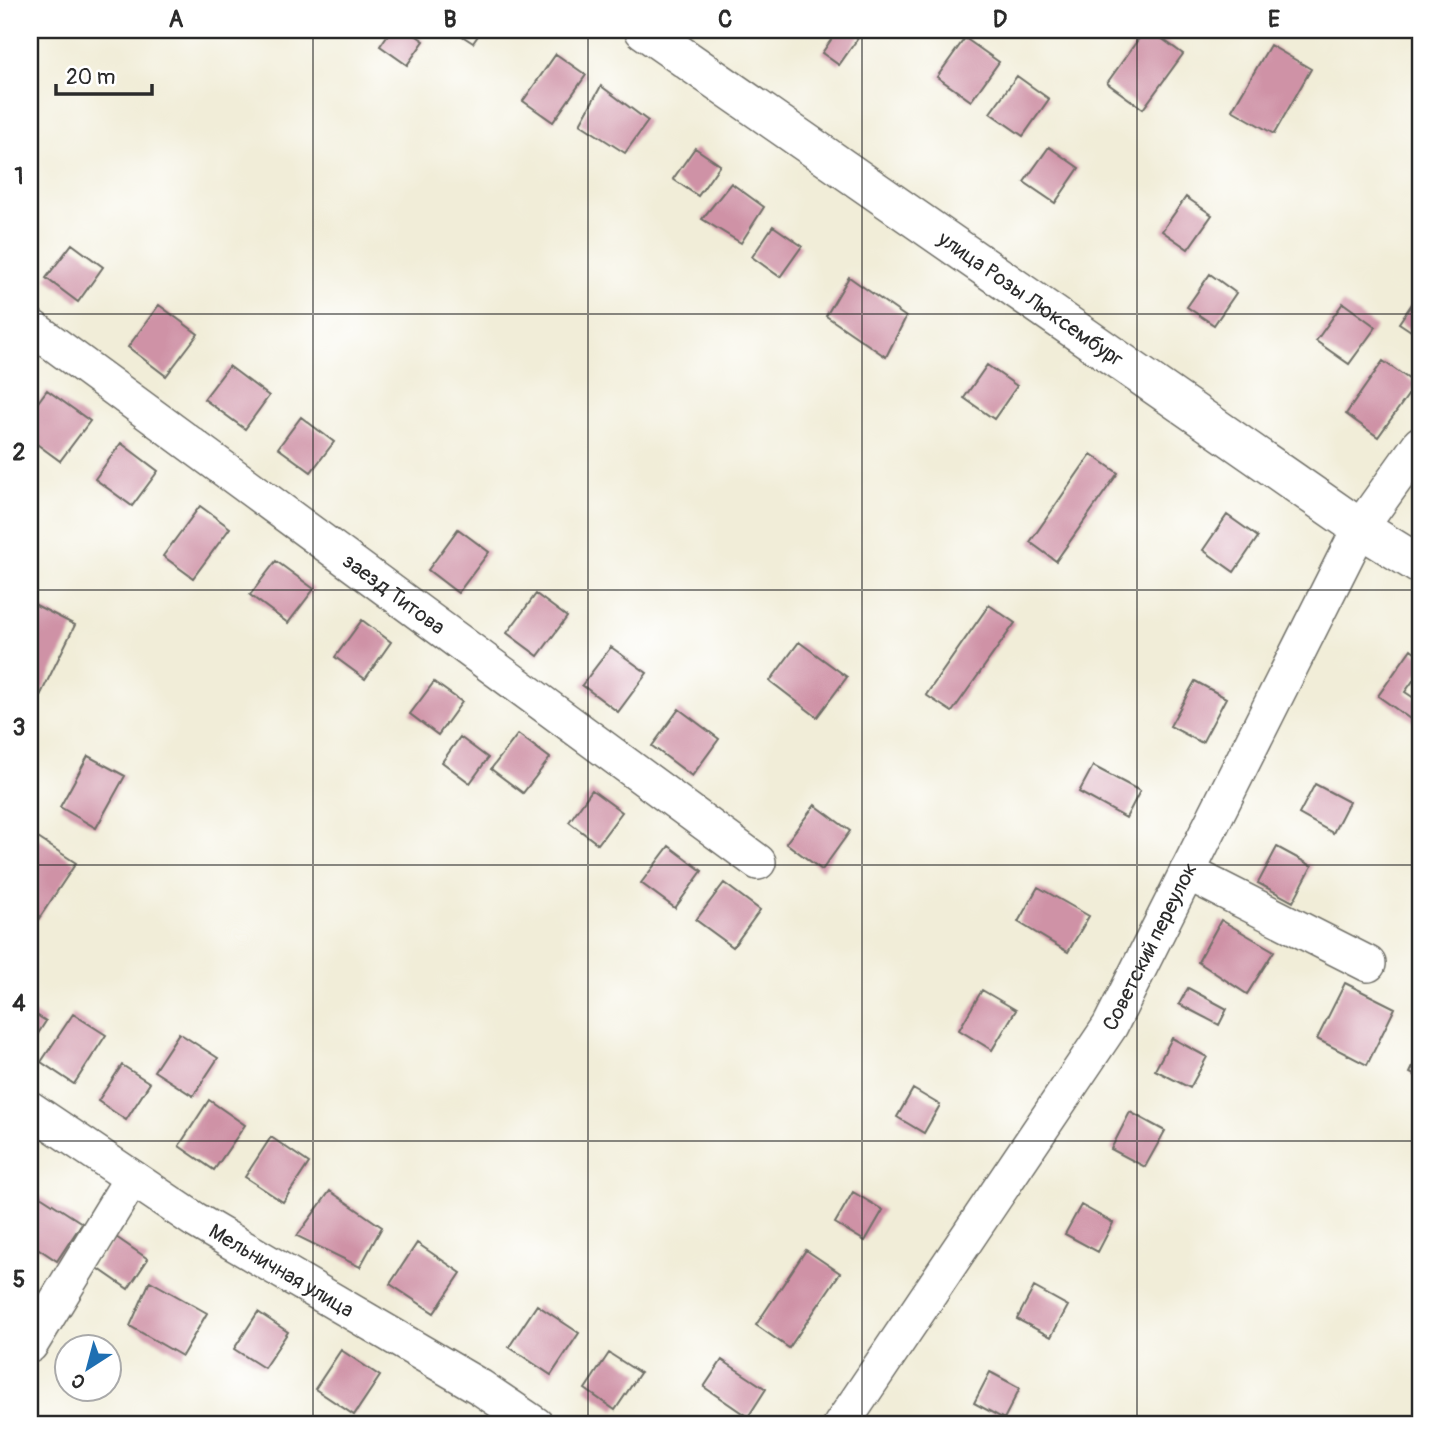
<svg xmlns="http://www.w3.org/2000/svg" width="1450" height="1455" font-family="Pangolin,sans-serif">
<rect width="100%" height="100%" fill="#fff"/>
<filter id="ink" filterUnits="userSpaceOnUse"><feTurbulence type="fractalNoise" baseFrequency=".0143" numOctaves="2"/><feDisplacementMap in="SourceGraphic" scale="14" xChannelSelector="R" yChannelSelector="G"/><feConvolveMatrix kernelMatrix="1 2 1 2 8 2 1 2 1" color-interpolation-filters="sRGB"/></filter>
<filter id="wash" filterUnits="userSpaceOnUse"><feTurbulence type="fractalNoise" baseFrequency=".00686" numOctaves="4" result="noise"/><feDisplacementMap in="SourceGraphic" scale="28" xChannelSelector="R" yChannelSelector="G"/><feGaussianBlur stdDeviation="1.57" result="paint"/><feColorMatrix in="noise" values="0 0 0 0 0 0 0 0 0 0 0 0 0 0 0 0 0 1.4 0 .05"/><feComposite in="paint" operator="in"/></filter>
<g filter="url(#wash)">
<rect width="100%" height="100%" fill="#f1edd8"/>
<g id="blocks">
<path fill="#cf92a6" d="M 391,30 L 408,30 L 424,41 L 407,65 L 380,46 Z
M 453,30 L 482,30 L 473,43 Z
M 838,30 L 863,31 L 839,65 L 822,53 Z
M 1145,30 L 1150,30 L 1183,54 L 1143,109 L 1107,83 Z
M 965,38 L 999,62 L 971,101 L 937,77 Z
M 1270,45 L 1311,69 L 1274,134 L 1232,110 Z
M 556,54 L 586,75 L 553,122 L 523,101 Z
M 1017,76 L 1049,99 L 1023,136 L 990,113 Z
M 601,86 L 648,121 L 625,153 L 580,124 Z
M 1049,147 L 1079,168 L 1055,203 L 1024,182 Z
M 695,148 L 720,165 L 698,196 L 673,179 Z
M 731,183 L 764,207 L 741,243 L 702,219 Z
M 1186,197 L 1212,215 L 1188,249 L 1162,231 Z
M 773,226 L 802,246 L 780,277 L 752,257 Z
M 72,244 L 103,267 L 78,302 L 46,278 Z
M 1210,274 L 1236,293 L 1214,325 L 1187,307 Z
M 849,277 L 906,317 L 886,357 L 826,316 Z
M 1420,292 L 1420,337 L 1399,323 Z
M 1343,303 L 1376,327 L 1349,364 L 1316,341 Z
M 159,305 L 198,334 L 166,376 L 128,347 Z
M 1383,361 L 1416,384 L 1378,437 L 1346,414 Z
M 987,365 L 1017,386 L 994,419 L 964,398 Z
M 229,366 L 269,396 L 245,429 L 204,399 Z
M 47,390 L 90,421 L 60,461 L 30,439 L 30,413 Z
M 301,417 L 334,442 L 311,472 L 278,448 Z
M 121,443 L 158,471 L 132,506 L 95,479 Z
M 1091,454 L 1118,473 L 1056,561 L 1030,542 Z
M 200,506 L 230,528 L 193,578 L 163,556 Z
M 1227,515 L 1258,537 L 1234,572 L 1203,550 Z
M 458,529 L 489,552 L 458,593 L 428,570 Z
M 276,561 L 314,589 L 288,623 L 250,595 Z
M 536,594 L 567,617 L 538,656 L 507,633 Z
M 30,602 L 75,625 L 39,698 L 30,694 Z
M 989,605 L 1015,623 L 952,712 L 926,695 Z
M 362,620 L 391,642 L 365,679 L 335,657 Z
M 799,642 L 847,677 L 817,717 L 770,681 Z
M 611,647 L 647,673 L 618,712 L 582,685 Z
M 1411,649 L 1420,656 L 1420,671 L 1405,692 L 1420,702 L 1420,726 L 1378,696 Z
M 1195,681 L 1226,698 L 1202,743 L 1170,726 Z
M 434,682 L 462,702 L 438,735 L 410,714 Z
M 679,709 L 719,739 L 692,776 L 652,746 Z
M 518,734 L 550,758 L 523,793 L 491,769 Z
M 460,737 L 488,758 L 470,783 L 442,762 Z
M 88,756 L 125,776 L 96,828 L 60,807 Z
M 1093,766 L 1140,791 L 1126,818 L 1079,792 Z
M 1315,784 L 1349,802 L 1333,833 L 1299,814 Z
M 592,790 L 622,812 L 598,844 L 569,822 Z
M 815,805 L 850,831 L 822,870 L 786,843 Z
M 38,838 L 76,863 L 38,920 L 30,915 L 30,850 Z
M 669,846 L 702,871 L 675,908 L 641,883 Z
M 1277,847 L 1312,866 L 1293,902 L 1258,883 Z
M 724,883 L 760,910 L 733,947 L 696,920 Z
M 1038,887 L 1089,916 L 1068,952 L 1018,922 Z
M 1221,920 L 1274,951 L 1247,994 L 1198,962 Z
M 1345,983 L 1395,1008 L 1367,1065 L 1317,1039 Z
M 1188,988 L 1227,1009 L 1219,1025 L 1179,1004 Z
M 982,990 L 1016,1010 L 992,1050 L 959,1030 Z
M 30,1011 L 46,1021 L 30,1046 Z
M 73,1014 L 106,1035 L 74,1084 L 41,1062 Z
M 179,1033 L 218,1058 L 193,1096 L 154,1071 Z
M 1172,1038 L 1207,1057 L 1190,1088 L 1155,1070 Z
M 1420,1052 L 1420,1078 L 1410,1073 Z
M 122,1065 L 150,1083 L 126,1120 L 98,1101 Z
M 913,1089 L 940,1105 L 924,1133 L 897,1117 Z
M 209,1100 L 245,1125 L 214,1170 L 179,1146 Z
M 1130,1112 L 1165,1131 L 1145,1167 L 1111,1149 Z
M 271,1137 L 309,1163 L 283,1202 L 245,1177 Z
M 330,1191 L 382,1227 L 360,1267 L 297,1236 Z
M 34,1192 L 82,1223 L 57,1261 L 30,1243 L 30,1199 Z
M 853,1192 L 883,1210 L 865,1241 L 835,1223 Z
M 1081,1205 L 1113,1223 L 1098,1252 L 1065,1234 Z
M 116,1237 L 148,1259 L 128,1289 L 96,1267 Z
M 417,1243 L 461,1273 L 434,1313 L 390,1284 Z
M 806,1250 L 840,1273 L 789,1348 L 756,1325 Z
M 150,1281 L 207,1313 L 182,1356 L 130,1326 Z
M 1034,1287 L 1068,1306 L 1051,1337 L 1017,1319 Z
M 537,1305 L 579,1333 L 551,1375 L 509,1347 Z
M 258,1312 L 288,1332 L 264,1368 L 234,1349 Z
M 341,1350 L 380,1376 L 354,1415 L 315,1389 Z
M 609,1353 L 640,1373 L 615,1410 L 585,1389 Z
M 722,1360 L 766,1389 L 748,1417 L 704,1387 Z
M 990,1372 L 1020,1388 L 1004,1419 L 974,1403 Z"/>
</g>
</g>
<g filter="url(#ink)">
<use href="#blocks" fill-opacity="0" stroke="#706f68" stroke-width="2"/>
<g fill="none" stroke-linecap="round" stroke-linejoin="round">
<g stroke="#706f68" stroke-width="38">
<g id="minor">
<path id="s1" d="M 30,326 L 758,862"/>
<path d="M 1187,872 L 1368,964"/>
<path id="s2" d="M 30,1109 L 195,1220 L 480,1387 L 536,1425"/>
<path d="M 30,1345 L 132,1178"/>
<path id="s3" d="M 841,1425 L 1110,1026 L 1360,528 L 1420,444"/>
</g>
</g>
<g stroke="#706f68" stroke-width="41">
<g id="major">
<path id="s4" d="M 644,30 L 1360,528 L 1420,565"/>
</g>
</g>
<use href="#minor" stroke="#fff" stroke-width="35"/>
<use href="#major" stroke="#fff" stroke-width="38"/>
</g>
</g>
<path fill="none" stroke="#2b2b2b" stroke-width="2" stroke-opacity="0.55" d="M 313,30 L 313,1425M 588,30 L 588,1425M 862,30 L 862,1425M 1137,30 L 1137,1425M 30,314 L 1420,314M 30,590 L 1420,590M 30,865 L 1420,865M 30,1141 L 1420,1141"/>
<g text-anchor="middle" stroke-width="5" stroke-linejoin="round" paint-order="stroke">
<g font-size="21" fill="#2b2b2b" stroke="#fff">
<text dy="7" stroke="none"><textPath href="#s4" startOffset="471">улица Розы Люксембург</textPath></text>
<text dy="7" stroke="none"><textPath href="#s1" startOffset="452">заезд Титова</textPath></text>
<text dy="7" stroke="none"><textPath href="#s3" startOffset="570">Советский переулок</textPath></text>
<text dy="7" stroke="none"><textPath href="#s2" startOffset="299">Мельничная улица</textPath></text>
</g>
</g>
<rect width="1450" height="1455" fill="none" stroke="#fff" stroke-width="77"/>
<g transform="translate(88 1368) rotate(216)"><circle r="33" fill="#ffffff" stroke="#aaaaaa" stroke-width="2"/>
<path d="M0-5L12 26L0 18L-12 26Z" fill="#1f6fb2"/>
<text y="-10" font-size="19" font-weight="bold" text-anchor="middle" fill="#2b2b2b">С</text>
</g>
<path d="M56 84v10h96v-10" fill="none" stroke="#2b2b2b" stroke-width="3.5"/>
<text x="66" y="84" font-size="21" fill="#2b2b2b" stroke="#ffffff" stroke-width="5" paint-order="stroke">20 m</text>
<rect x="38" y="38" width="1374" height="1378" fill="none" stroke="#2b2b2b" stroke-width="2.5"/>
<g font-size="23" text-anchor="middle" font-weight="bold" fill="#2b2b2b">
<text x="176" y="27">A</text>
<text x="450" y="27">B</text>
<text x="725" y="27">C</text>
<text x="1000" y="27">D</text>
<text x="1274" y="27">E</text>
<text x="19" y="184">1</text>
<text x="19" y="460">2</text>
<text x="19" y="735">3</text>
<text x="19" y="1011">4</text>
<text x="19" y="1287">5</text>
</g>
</svg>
